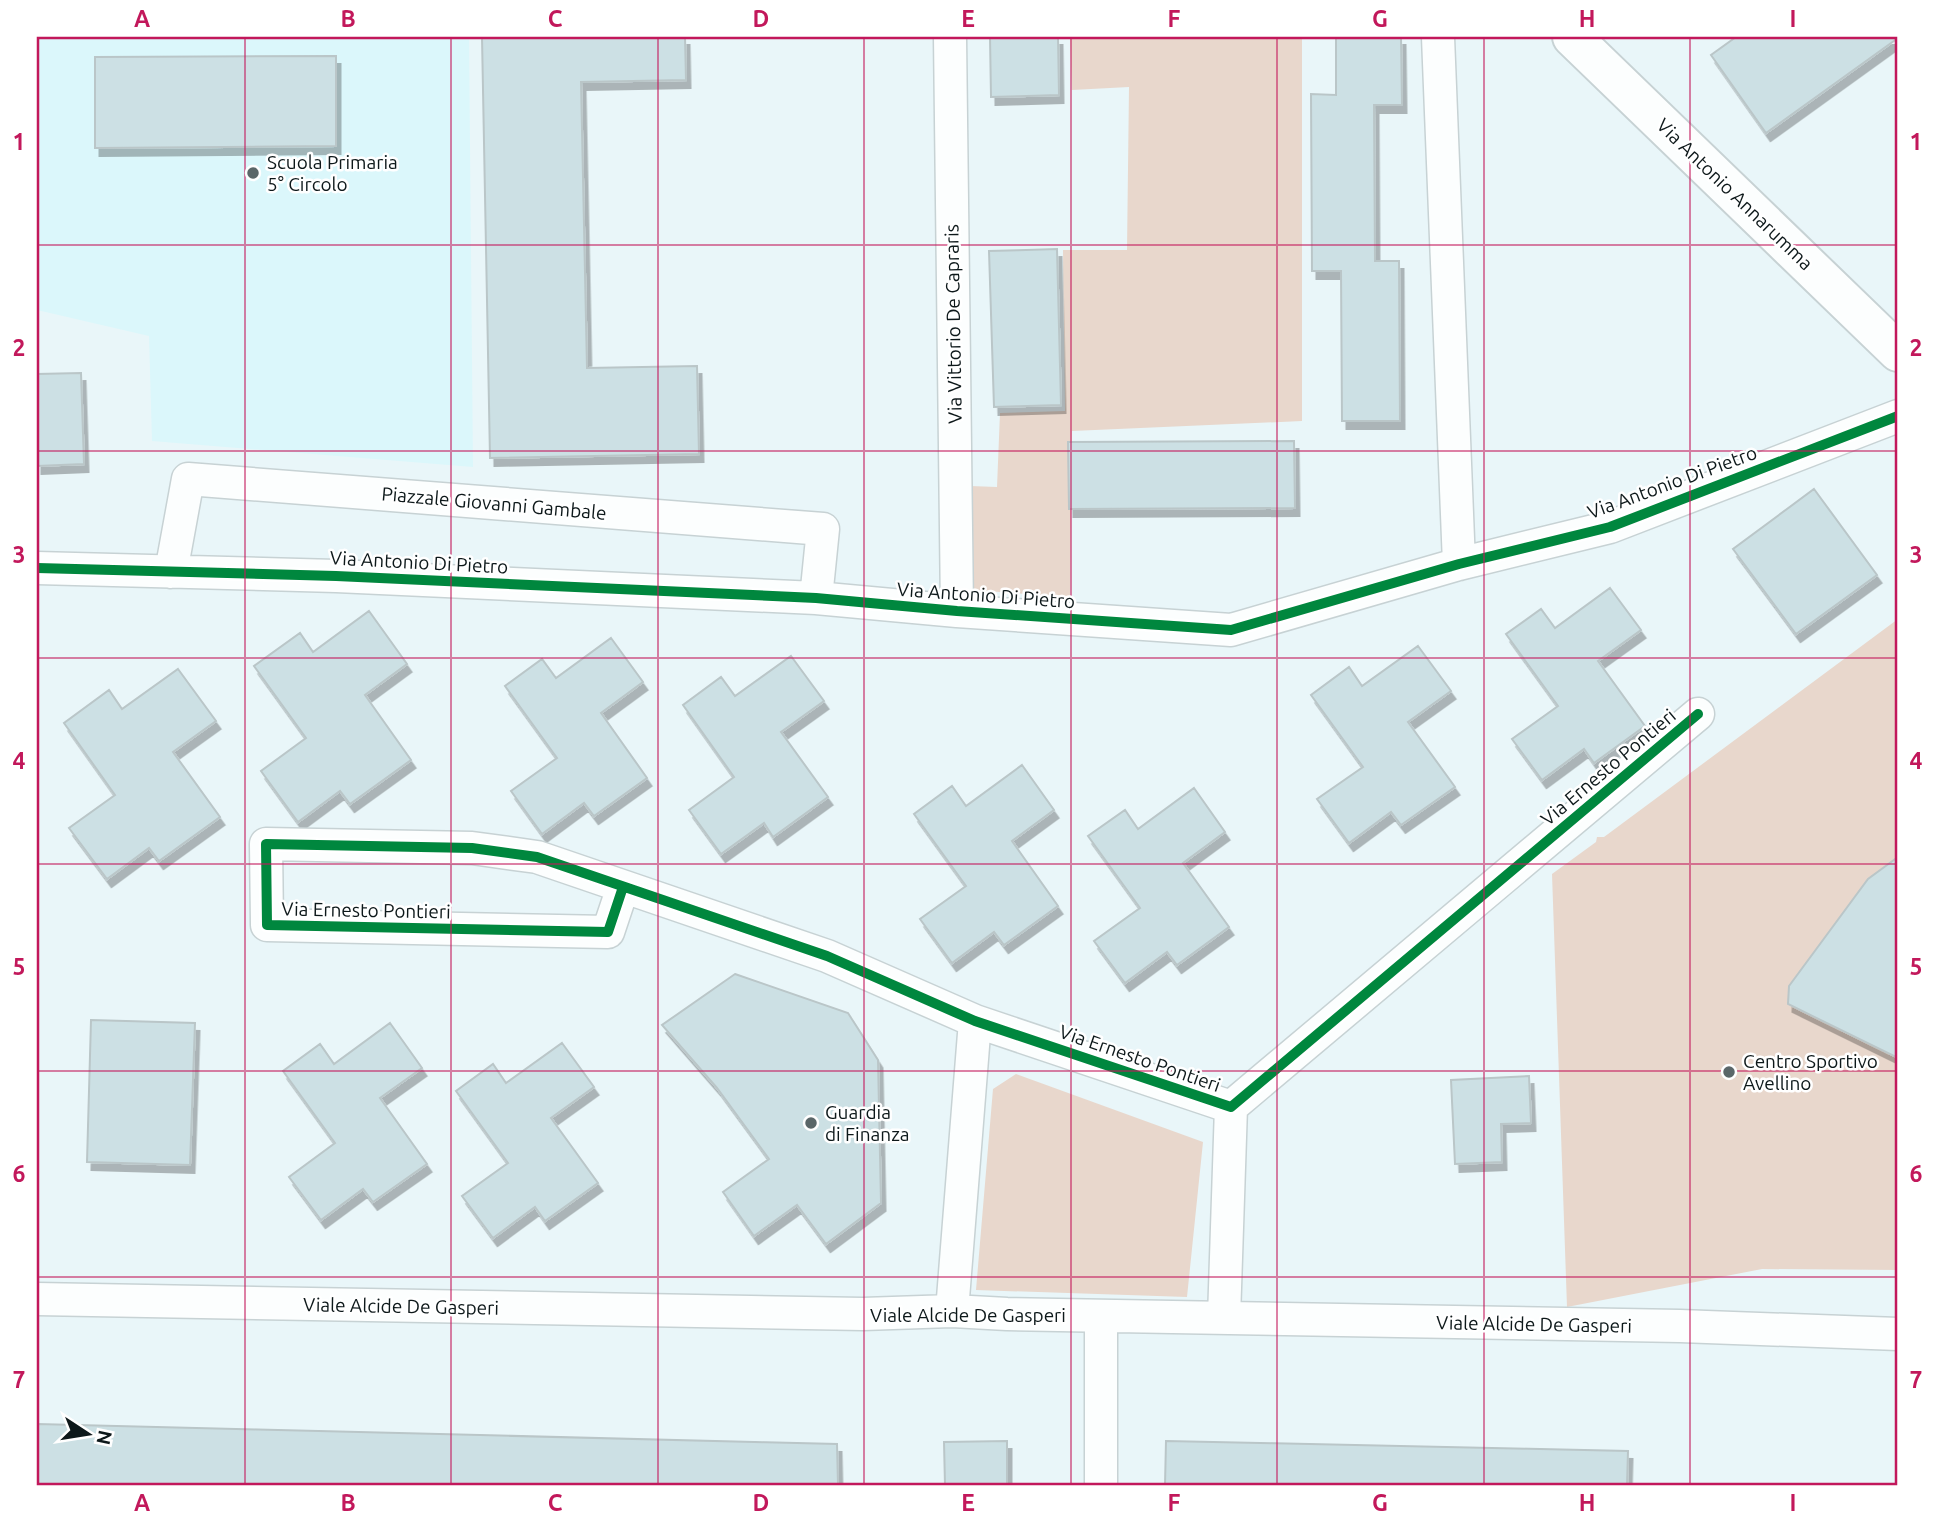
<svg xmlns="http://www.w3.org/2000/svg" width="1935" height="1522" font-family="Ubuntu,sans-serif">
<defs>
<filter id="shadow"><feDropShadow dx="4.5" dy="8" stdDeviation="0" flood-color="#0004"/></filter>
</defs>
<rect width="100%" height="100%" fill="#e9f6f9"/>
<path fill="#dbf7fb" d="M 37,37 L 469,37 L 473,467 L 152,441 L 149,336 L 37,310 Z"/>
<path fill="#e8d7cc" d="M 1070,37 L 1302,37 L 1302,421 L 1072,431 L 1070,597 L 970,590 L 970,486 L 997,487 L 1000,413 L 1065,411 L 1063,250 L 1127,250 L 1129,87 L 1072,90 Z
M 1898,619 L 1898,1270 L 1762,1269 L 1567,1307 L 1552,874 L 1596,842 L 1597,837 L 1604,837 Z
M 1016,1074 L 1203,1142 L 1187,1297 L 976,1290 L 993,1089 Z"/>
<path fill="#cce0e4" stroke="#bac6c8" stroke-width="2" filter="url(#shadow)" d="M 482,37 L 685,37 L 686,80 L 581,82 L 587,368 L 697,366 L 699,454 L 490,458 Z
M 990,37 L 1058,37 L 1059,95 L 991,97 Z
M 1336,37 L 1401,37 L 1402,105 L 1374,105 L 1375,261 L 1399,261 L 1400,421 L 1342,421 L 1341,271 L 1312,271 L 1311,94 L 1336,95 Z
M 1736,37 L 1898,37 L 1898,38 L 1766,133 L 1711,55 Z
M 336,56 L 336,146 L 95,148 L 95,57 Z
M 1057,249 L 1061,405 L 994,407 L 989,251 Z
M 81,373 L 84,464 L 37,466 L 37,374 Z
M 1294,441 L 1295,508 L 1069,509 L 1068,442 Z
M 1814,489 L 1877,575 L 1796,634 L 1733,549 Z
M 1610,588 L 1641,630 L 1598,661 L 1645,726 L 1594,763 L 1584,749 L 1542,780 L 1512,739 L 1558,706 L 1506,634 L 1541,609 L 1555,628 Z
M 369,611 L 407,664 L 365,695 L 411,760 L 350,804 L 340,791 L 298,822 L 261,771 L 306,738 L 254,666 L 300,633 L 313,652 Z
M 611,638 L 643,682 L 601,713 L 647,778 L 594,816 L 584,803 L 542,834 L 511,791 L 557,758 L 505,686 L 542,659 L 556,678 Z
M 1418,646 L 1451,691 L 1408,722 L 1455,787 L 1401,825 L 1391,812 L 1349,843 L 1317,799 L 1363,767 L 1311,695 L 1349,667 L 1362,686 Z
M 791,656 L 824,701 L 781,732 L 828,797 L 773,837 L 764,823 L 721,854 L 689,810 L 734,777 L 683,705 L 721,677 L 735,696 Z
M 178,669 L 216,721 L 173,752 L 220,817 L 159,861 L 149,848 L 107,879 L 69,828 L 115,795 L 64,723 L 109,690 L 122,709 Z
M 1022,765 L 1054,810 L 1012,841 L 1058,906 L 1004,945 L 994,932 L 952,963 L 920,919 L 966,886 L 914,814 L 952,786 L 966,806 Z
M 1194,788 L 1225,832 L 1183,863 L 1229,927 L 1177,965 L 1167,952 L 1125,983 L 1094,941 L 1140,908 L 1088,836 L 1125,810 L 1138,829 Z
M 1898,857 L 1898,1058 L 1788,1004 L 1789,986 L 1868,879 Z
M 735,974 L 848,1013 L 878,1060 L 881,1203 L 826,1244 L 797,1205 L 754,1236 L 723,1192 L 769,1159 L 717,1088 L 662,1025 Z
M 91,1020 L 195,1023 L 190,1165 L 87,1162 Z
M 390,1023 L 422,1068 L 380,1098 L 427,1164 L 373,1202 L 363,1189 L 321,1220 L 289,1177 L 335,1143 L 283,1071 L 320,1044 L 334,1064 Z
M 562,1043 L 594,1087 L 551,1118 L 598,1183 L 545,1221 L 535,1207 L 493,1238 L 462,1196 L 508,1163 L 456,1091 L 493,1064 L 506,1083 Z
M 1529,1076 L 1531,1123 L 1501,1124 L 1502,1162 L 1455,1164 L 1451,1080 Z
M 37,1424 L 837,1444 L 838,1485 L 37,1485 Z
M 1007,1441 L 1007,1485 L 945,1485 L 944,1442 Z
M 1166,1441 L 1628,1451 L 1627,1485 L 1165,1485 Z"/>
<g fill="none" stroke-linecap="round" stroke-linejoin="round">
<g stroke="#c7d2d4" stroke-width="35">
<path id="street" d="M 950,37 L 957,611
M 1438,37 L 1459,564
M 37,568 L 336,576 L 816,598 L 957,611 L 1231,630 L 1459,564 L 1610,527 L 1898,416
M 171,572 L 188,479 L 823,529 L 816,598
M 623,887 L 608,932 L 267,925 L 266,844 L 472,848 L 537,857 L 827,956 L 975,1021 L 1231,1107 L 1698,714
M 37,1299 L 863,1314 L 952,1311 L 1007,1314 L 1680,1326 L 1898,1334
M 952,1311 L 975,1021
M 1224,1318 L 1231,1107
M 1101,1485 L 1101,1316"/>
</g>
<g stroke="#c7d2d4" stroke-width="42">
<path id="secondary" d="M 1572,37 L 1898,352"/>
</g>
<use href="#street" stroke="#fcfefe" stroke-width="32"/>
<use href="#secondary" stroke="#fcfefe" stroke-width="38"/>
<g stroke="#fff" stroke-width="15">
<path id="cycleway" d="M 37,568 L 336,576 L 816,598 L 957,611 L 1231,630 L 1459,564 L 1610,527 L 1898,416
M 623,887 L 608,932 L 267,925 L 266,844 L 472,848 L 537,857 L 827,956 L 975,1021 L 1231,1107 L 1698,714"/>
</g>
<use href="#cycleway" stroke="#00873e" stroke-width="10"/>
</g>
<path fill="none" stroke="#c2185b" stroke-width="2" stroke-opacity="0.55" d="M 245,37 L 245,1485M 451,37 L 451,1485M 658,37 L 658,1485M 864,37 L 864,1485M 1071,37 L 1071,1485M 1277,37 L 1277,1485M 1484,37 L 1484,1485M 1690,37 L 1690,1485M 37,245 L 1898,245M 37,451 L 1898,451M 37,658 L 1898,658M 37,864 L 1898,864M 37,1071 L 1898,1071M 37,1277 L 1898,1277"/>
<g fill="#5a6668" stroke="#fff" stroke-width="2.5">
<circle cx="253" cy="173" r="7"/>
<circle cx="1729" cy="1072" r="7"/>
<circle cx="811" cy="1123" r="7"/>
</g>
<g text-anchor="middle" stroke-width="5" stroke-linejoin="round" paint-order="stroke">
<g font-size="19" fill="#0d181a" stroke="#fff" text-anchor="start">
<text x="267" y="169">Scuola Primaria<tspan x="267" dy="22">5° Circolo</tspan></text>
<text x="1743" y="1068">Centro Sportivo<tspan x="1743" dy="22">Avellino</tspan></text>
<text x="825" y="1119">Guardia<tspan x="825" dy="22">di Finanza</tspan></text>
</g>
<g font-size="19" fill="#0d181a" stroke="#fff">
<text transform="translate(1735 194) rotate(44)" y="7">Via Antonio Annarumma</text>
<text transform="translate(953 324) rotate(-91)" y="7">Via Vittorio De Capraris</text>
<text transform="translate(1672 482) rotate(-20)" y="7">Via Antonio Di Pietro</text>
<text transform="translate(494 503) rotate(5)" y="7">Piazzale Giovanni Gambale</text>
<text transform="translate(419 562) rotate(3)" y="7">Via Antonio Di Pietro</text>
<text transform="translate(986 595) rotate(4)" y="7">Via Antonio Di Pietro</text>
<text transform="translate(1608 767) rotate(-40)" y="7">Via Ernesto Pontieri</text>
<text transform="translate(366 910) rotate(1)" y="7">Via Ernesto Pontieri</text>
<text transform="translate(1140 1058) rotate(19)" y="7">Via Ernesto Pontieri</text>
<text transform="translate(401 1306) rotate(1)" y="7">Viale Alcide De Gasperi</text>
<text x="968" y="1322">Viale Alcide De Gasperi</text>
<text transform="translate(1534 1324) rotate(1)" y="7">Viale Alcide De Gasperi</text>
</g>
</g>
<rect width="1935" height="1522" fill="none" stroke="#ffffff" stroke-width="77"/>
<g transform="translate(88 1434) rotate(102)" stroke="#ffffff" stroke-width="5" paint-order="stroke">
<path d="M0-5L12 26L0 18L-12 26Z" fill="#0d181a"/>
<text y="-10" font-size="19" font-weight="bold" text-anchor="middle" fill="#0d181a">N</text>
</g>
<rect x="38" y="38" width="1858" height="1446" fill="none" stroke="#c2185b" stroke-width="2.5"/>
<g font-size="23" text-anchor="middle" font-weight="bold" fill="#c2185b">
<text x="142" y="27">A</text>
<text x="348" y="27">B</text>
<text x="555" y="27">C</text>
<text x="761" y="27">D</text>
<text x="968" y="27">E</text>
<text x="1174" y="27">F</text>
<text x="1380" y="27">G</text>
<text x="1587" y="27">H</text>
<text x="1793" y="27">I</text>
<text x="19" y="150">1</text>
<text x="1916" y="150">1</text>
<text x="19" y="356">2</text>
<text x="1916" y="356">2</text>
<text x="19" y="563">3</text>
<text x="1916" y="563">3</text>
<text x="19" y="769">4</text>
<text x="1916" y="769">4</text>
<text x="19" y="975">5</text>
<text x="1916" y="975">5</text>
<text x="19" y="1182">6</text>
<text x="1916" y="1182">6</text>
<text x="19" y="1388">7</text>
<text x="1916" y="1388">7</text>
<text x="142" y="1511">A</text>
<text x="348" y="1511">B</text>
<text x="555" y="1511">C</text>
<text x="761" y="1511">D</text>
<text x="968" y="1511">E</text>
<text x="1174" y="1511">F</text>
<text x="1380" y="1511">G</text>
<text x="1587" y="1511">H</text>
<text x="1793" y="1511">I</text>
</g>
</svg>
